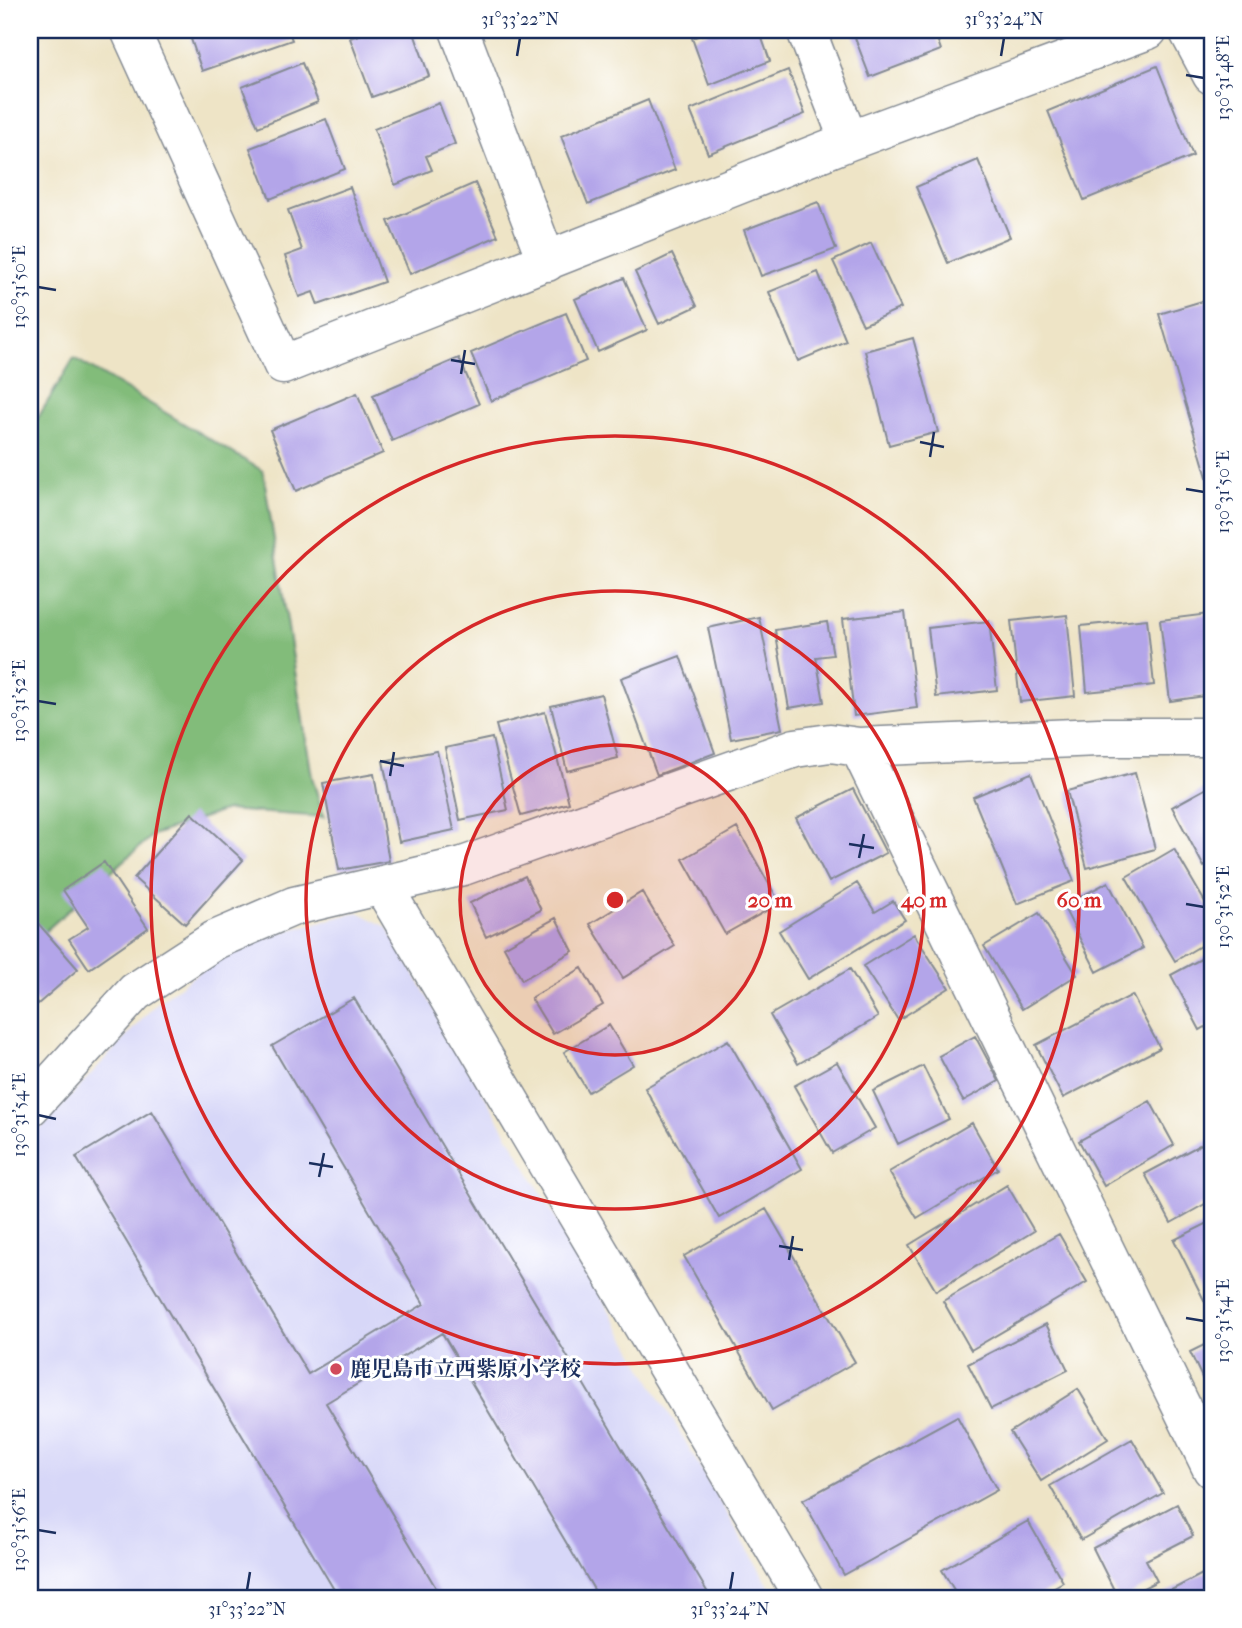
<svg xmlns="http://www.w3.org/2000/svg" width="1242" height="1628" font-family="'IM FELL French Canon','Noto Serif JP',serif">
<rect width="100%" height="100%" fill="#fff"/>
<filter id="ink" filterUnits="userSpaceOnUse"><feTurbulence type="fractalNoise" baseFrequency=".0143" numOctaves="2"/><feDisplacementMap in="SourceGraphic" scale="14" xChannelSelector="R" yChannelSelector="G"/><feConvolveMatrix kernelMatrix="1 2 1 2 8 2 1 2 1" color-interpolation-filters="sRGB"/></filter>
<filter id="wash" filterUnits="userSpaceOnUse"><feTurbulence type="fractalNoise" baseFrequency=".00686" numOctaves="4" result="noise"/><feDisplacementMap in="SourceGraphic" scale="28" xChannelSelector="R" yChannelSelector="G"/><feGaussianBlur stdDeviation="1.57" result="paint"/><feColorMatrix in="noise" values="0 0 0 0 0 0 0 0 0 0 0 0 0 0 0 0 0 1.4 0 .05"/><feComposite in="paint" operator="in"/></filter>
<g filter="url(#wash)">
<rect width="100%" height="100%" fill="#eee4c6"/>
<path fill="#d7d7f8" d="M 358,912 L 387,927 L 776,1598 L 30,1598 L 30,1140 L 157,1003 L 211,963 L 259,938 Z"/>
<path fill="#82bc7a" stroke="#4e766c" stroke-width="2" d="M 74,358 L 263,471 L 312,777 L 324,817 L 226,810 L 153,835 L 41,935 L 30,940 L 30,431 Z"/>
<g id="blocks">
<path fill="#b3a5e9" d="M 216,30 L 288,30 L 292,40 L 202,71 L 191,39 Z
M 373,30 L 413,30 L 429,76 L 372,97 L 350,38 Z
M 714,30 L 759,30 L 770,61 L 709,85 L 692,38 Z
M 852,30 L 934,30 L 941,50 L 870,77 Z
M 302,63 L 318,102 L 258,127 L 242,87 Z
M 1157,66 L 1193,156 L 1084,200 L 1048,111 Z
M 788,70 L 805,114 L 708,154 L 690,110 Z
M 648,100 L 675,170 L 588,204 L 561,136 Z
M 439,103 L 455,144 L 426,156 L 432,170 L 395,185 L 374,129 Z
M 326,119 L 345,169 L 270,199 L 250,148 Z
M 978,160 L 1010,237 L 948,263 L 916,187 Z
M 475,183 L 498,236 L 410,274 L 388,221 Z
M 350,187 L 384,282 L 318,305 L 313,292 L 299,297 L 285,256 L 302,250 L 288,210 Z
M 818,202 L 836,249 L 761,276 L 744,230 Z
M 871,243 L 901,308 L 863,325 L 833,261 Z
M 672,254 L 697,306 L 659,324 L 635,272 Z
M 818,272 L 846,341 L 798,361 L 769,292 Z
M 624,278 L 647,330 L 598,352 L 575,299 Z
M 1212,298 L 1212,494 L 1159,314 Z
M 566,313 L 586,361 L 491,401 L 471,353 Z
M 913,338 L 938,432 L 889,445 L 865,351 Z
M 459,358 L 479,404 L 392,441 L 373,395 Z
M 357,393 L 383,453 L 296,491 L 270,430 Z
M 905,612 L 917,708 L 854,716 L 843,619 Z
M 1208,614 L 1212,655 L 1212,695 L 1170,701 L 1160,620 Z
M 1067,615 L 1075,696 L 1020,702 L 1011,621 Z
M 759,617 L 782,729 L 731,739 L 708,628 Z
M 1147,619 L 1154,685 L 1087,692 L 1081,626 Z
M 989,621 L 997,690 L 936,697 L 928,628 Z
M 827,622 L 833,655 L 816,657 L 824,702 L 789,708 L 775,630 Z
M 680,656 L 715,753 L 657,775 L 621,678 Z
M 601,694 L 618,758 L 567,771 L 551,706 Z
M 545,712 L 569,803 L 521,816 L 496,725 Z
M 492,738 L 508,810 L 460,820 L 445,748 Z
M 437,751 L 454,830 L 399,842 L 383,761 Z
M 1031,773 L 1074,881 L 1017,904 L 973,797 Z
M 1135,773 L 1155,849 L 1087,868 L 1067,791 Z
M 374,774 L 389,861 L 339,870 L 323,783 Z
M 1212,785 L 1212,863 L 1204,867 L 1172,807 Z
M 853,789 L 886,853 L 829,882 L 796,818 Z
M 192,813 L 243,860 L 185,924 L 134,878 Z
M 737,828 L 780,903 L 725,934 L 683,859 Z
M 1174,849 L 1212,914 L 1212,939 L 1175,961 L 1126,877 Z
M 104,862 L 148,928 L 89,969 L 69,939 L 88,927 L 63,890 Z
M 525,876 L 541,910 L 486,937 L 470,903 Z
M 1108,882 L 1143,948 L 1097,972 L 1063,906 Z
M 857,883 L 875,912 L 893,901 L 905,920 L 808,979 L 779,931 Z
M 642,892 L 675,946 L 623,978 L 590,924 Z
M 1039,913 L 1077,975 L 1022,1009 L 984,946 Z
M 30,914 L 78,969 L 38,1004 L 30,994 Z
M 556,918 L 573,951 L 522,980 L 504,947 Z
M 914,934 L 949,988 L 898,1020 L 863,966 Z
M 1212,953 L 1212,1023 L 1200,1030 L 1171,975 Z
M 582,968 L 603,1005 L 553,1034 L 531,998 Z
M 850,969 L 878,1017 L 798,1064 L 770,1015 Z
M 1132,995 L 1160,1048 L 1063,1098 L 1036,1045 Z
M 354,998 L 711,1598 L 599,1598 L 442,1333 L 326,1403 L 442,1598 L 339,1598 L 76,1157 L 152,1111 L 308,1374 L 424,1304 L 272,1046 Z
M 609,1025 L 633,1065 L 588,1092 L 564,1052 Z
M 975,1036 L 999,1081 L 963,1101 L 939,1056 Z
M 728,1040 L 802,1169 L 719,1218 L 645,1088 Z
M 837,1062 L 875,1128 L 832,1153 L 794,1086 Z
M 923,1066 L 949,1119 L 898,1144 L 873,1091 Z
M 1150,1101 L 1174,1145 L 1104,1186 L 1079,1141 Z
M 972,1123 L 998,1169 L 917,1218 L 889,1172 Z
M 1211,1139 L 1212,1200 L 1171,1223 L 1145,1174 Z
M 1007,1185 L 1034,1231 L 936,1291 L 909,1245 Z
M 766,1209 L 855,1362 L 772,1410 L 684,1256 Z
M 1212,1221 L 1212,1309 L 1209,1310 L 1174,1240 Z
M 1059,1234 L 1087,1282 L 971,1350 L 943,1301 Z
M 1046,1324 L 1068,1370 L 991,1409 L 968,1364 Z
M 1212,1341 L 1212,1399 L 1190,1352 Z
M 1078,1389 L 1108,1439 L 1041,1481 L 1010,1432 Z
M 957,1416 L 997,1490 L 844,1575 L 803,1500 Z
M 1132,1439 L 1163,1493 L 1081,1540 L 1050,1486 Z
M 1177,1504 L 1193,1536 L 1146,1560 L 1157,1581 L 1124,1598 L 1118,1598 L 1093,1548 Z
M 1028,1521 L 1063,1582 L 1035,1598 L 959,1598 L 942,1570 Z
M 1212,1569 L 1212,1598 L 1156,1598 Z"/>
</g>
</g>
<g filter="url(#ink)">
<use href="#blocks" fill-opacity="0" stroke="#848a92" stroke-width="2"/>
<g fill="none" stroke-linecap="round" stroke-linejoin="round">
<g stroke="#848a92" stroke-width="41">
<path id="street" d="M 130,30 L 283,365 L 849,141 L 1148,30
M 459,30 L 547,262
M 806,30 L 849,141
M 1188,30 L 1212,75
M 859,747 L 1212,1469
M 382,885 L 804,1598
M 30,1107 L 135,992 L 215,940 L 294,906 L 463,866 L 795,748 L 830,743 L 859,747 L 1099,737 L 1212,737"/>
</g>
<use href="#street" stroke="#fff" stroke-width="38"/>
</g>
</g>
<path fill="none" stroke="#1b2f5e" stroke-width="2.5" d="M 517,56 L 520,38M 1001,56 L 1004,38M 1186,75 L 1204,78M 38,287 L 56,290M 451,360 L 475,364M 461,374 L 465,350M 920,442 L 944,447M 930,457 L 934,432M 1186,489 L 1204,492M 38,701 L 56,704M 380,761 L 404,766M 390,776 L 394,752M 849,844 L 874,848M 859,858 L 864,834M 1186,904 L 1204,907M 38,1115 L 56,1119M 309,1163 L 333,1167M 319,1177 L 324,1153M 779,1246 L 803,1250M 789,1260 L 793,1236M 1186,1318 L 1204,1321M 38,1530 L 56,1533M 247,1590 L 250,1572M 730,1590 L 733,1572"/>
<circle cx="615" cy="900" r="155" fill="#d62828" fill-opacity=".12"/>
<g fill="none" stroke="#d62828" stroke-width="3.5">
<circle cx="615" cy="900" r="155"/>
<circle cx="615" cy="900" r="309"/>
<circle cx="615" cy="900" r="464"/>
</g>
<circle fill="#d1495b" stroke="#fff" stroke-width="2.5" cx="336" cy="1369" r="7"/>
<g text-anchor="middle" stroke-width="6" stroke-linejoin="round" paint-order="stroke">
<g font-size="21" font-weight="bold" fill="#1b2f5e" stroke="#fff" text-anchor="start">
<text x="350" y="1376">鹿児島市立西紫原小学校</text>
</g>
</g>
<circle cx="615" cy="900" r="10" fill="#d62828" stroke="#fff" stroke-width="3.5"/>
<g font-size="21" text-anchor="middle" font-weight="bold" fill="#d62828" stroke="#fff" stroke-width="6" stroke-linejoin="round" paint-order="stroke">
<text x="770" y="907">20 m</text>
<text x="924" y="907">40 m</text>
<text x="1079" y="907">60 m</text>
</g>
<rect width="1242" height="1628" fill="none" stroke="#fff" stroke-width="77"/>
<rect x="38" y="38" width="1166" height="1552" fill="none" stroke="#1b2f5e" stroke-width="2.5"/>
<g font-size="18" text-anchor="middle" fill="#1b2f5e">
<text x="520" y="25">31°33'22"N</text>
<text x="1004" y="25">31°33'24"N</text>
<text transform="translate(1223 78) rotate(-90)" y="6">130°31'48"E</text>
<text transform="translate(19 287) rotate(-90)" y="6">130°31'50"E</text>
<text transform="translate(1223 492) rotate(-90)" y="6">130°31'50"E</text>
<text transform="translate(19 701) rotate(-90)" y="6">130°31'52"E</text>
<text transform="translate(1223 907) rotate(-90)" y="6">130°31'52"E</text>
<text transform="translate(19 1115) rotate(-90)" y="6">130°31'54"E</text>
<text transform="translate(1223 1321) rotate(-90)" y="6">130°31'54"E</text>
<text transform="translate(19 1530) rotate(-90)" y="6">130°31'56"E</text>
<text x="247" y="1615">31°33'22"N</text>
<text x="730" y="1615">31°33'24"N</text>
</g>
</svg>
